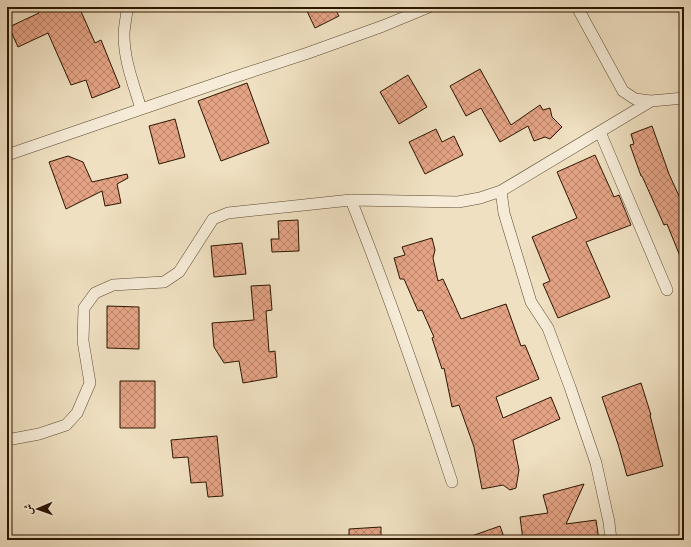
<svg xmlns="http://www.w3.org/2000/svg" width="691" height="547" font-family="'IM FELL English',Amiri,serif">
<defs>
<pattern id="building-cross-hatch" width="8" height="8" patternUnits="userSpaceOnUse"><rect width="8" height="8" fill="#e4a385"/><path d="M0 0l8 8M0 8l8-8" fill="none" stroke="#b9846a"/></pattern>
</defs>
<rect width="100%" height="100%" fill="#efe0c1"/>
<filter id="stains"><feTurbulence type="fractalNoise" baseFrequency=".005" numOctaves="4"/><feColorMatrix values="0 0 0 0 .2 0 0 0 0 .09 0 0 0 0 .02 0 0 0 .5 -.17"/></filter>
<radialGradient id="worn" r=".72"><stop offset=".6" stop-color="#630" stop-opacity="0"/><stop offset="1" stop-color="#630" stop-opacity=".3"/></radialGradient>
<path fill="url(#building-cross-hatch)" stroke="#2c1600" d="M 36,7 L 79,7 L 95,43 L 101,40 L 120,87 L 92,98 L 86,80 L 71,85 L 48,33 L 18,47 L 9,27 L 39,13 Z
M 305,7 L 334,7 L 339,16 L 315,28 Z
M 480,69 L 511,125 L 540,105 L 543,110 L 550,108 L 552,117 L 562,127 L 550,139 L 545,137 L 534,141 L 528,126 L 500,142 L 481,108 L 466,116 L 450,86 Z
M 408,75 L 427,107 L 399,124 L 380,92 Z
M 247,83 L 269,143 L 221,161 L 198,101 Z
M 175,119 L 185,157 L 159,164 L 149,126 Z
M 652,126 L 669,174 L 684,207 L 684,266 L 667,224 L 664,225 L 642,176 L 641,176 L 630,145 L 634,144 L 631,134 Z
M 436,129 L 442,142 L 454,136 L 463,155 L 425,174 L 409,142 Z
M 595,155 L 614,197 L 619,195 L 631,225 L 586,242 L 610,297 L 558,318 L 543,284 L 550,281 L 532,237 L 577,218 L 557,172 Z
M 68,156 L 83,162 L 92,182 L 127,174 L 128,178 L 117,184 L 121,203 L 105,206 L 102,191 L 66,209 L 49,162 Z
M 298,220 L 299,251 L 272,252 L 271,239 L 279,239 L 278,221 Z
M 432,238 L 435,250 L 433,258 L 438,281 L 443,279 L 461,319 L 506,304 L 521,346 L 525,345 L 539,379 L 496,397 L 503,418 L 551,397 L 560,419 L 513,440 L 519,470 L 516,488 L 510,490 L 503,485 L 482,489 L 474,447 L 459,405 L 452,407 L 444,368 L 442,369 L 432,338 L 434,337 L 422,310 L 418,311 L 404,279 L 400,279 L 394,258 L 405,255 L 402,247 Z
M 242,243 L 246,274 L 214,277 L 211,246 Z
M 270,285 L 272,310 L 266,311 L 269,352 L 275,351 L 277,377 L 243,383 L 239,361 L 224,363 L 214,347 L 212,323 L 254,320 L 251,286 Z
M 107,306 L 139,307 L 139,349 L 107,348 Z
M 120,381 L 155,381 L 155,428 L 120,428 Z
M 641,383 L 651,415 L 650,415 L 663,466 L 627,476 L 618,444 L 602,397 Z
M 217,436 L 223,496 L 208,497 L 206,482 L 191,483 L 188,457 L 173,458 L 171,440 Z
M 584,484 L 566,524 L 596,520 L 599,540 L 523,540 L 520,517 L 548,513 L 543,495 Z
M 500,526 L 505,540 L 466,540 L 466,538 Z
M 381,527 L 381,540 L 349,540 L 349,529 Z"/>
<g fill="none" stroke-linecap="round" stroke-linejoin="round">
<g stroke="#5d4830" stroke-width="12">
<path id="minor" d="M 127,7 C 127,16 124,26 124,35 C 124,61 134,85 141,109
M 577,7 L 623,91 L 635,99 L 651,101 L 684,98
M 600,132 L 667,290
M 7,155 L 232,78 L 308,53 L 383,26 L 429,7
M 501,191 L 504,213 L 531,302 L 548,328 L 570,387 L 596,463 L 609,522 L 611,540
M 351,200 C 388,293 421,387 452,482
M 7,440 L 39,434 L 66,425 L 77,413 L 90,383 L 83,341 L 84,308 L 95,293 L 113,285 L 164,282 L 179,272 L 213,219 L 228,213 L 351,200 L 458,202 L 480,198 L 501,191 L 651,101"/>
</g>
<use href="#minor" stroke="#f5ebd7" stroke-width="11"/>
</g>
<rect width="691" height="547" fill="none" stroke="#efe0c1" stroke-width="24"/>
<rect x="8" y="8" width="675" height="531" fill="none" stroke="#2c1600" stroke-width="2"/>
<rect x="12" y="12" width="667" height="523" fill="none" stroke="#2c1600"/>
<g transform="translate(38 509) rotate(268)" stroke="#f5ebd7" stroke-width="3" paint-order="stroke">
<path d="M0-3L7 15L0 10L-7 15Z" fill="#2c1600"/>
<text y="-6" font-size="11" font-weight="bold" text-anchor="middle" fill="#2c1600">ش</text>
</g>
<rect width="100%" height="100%" filter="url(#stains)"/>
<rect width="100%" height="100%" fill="url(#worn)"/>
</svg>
